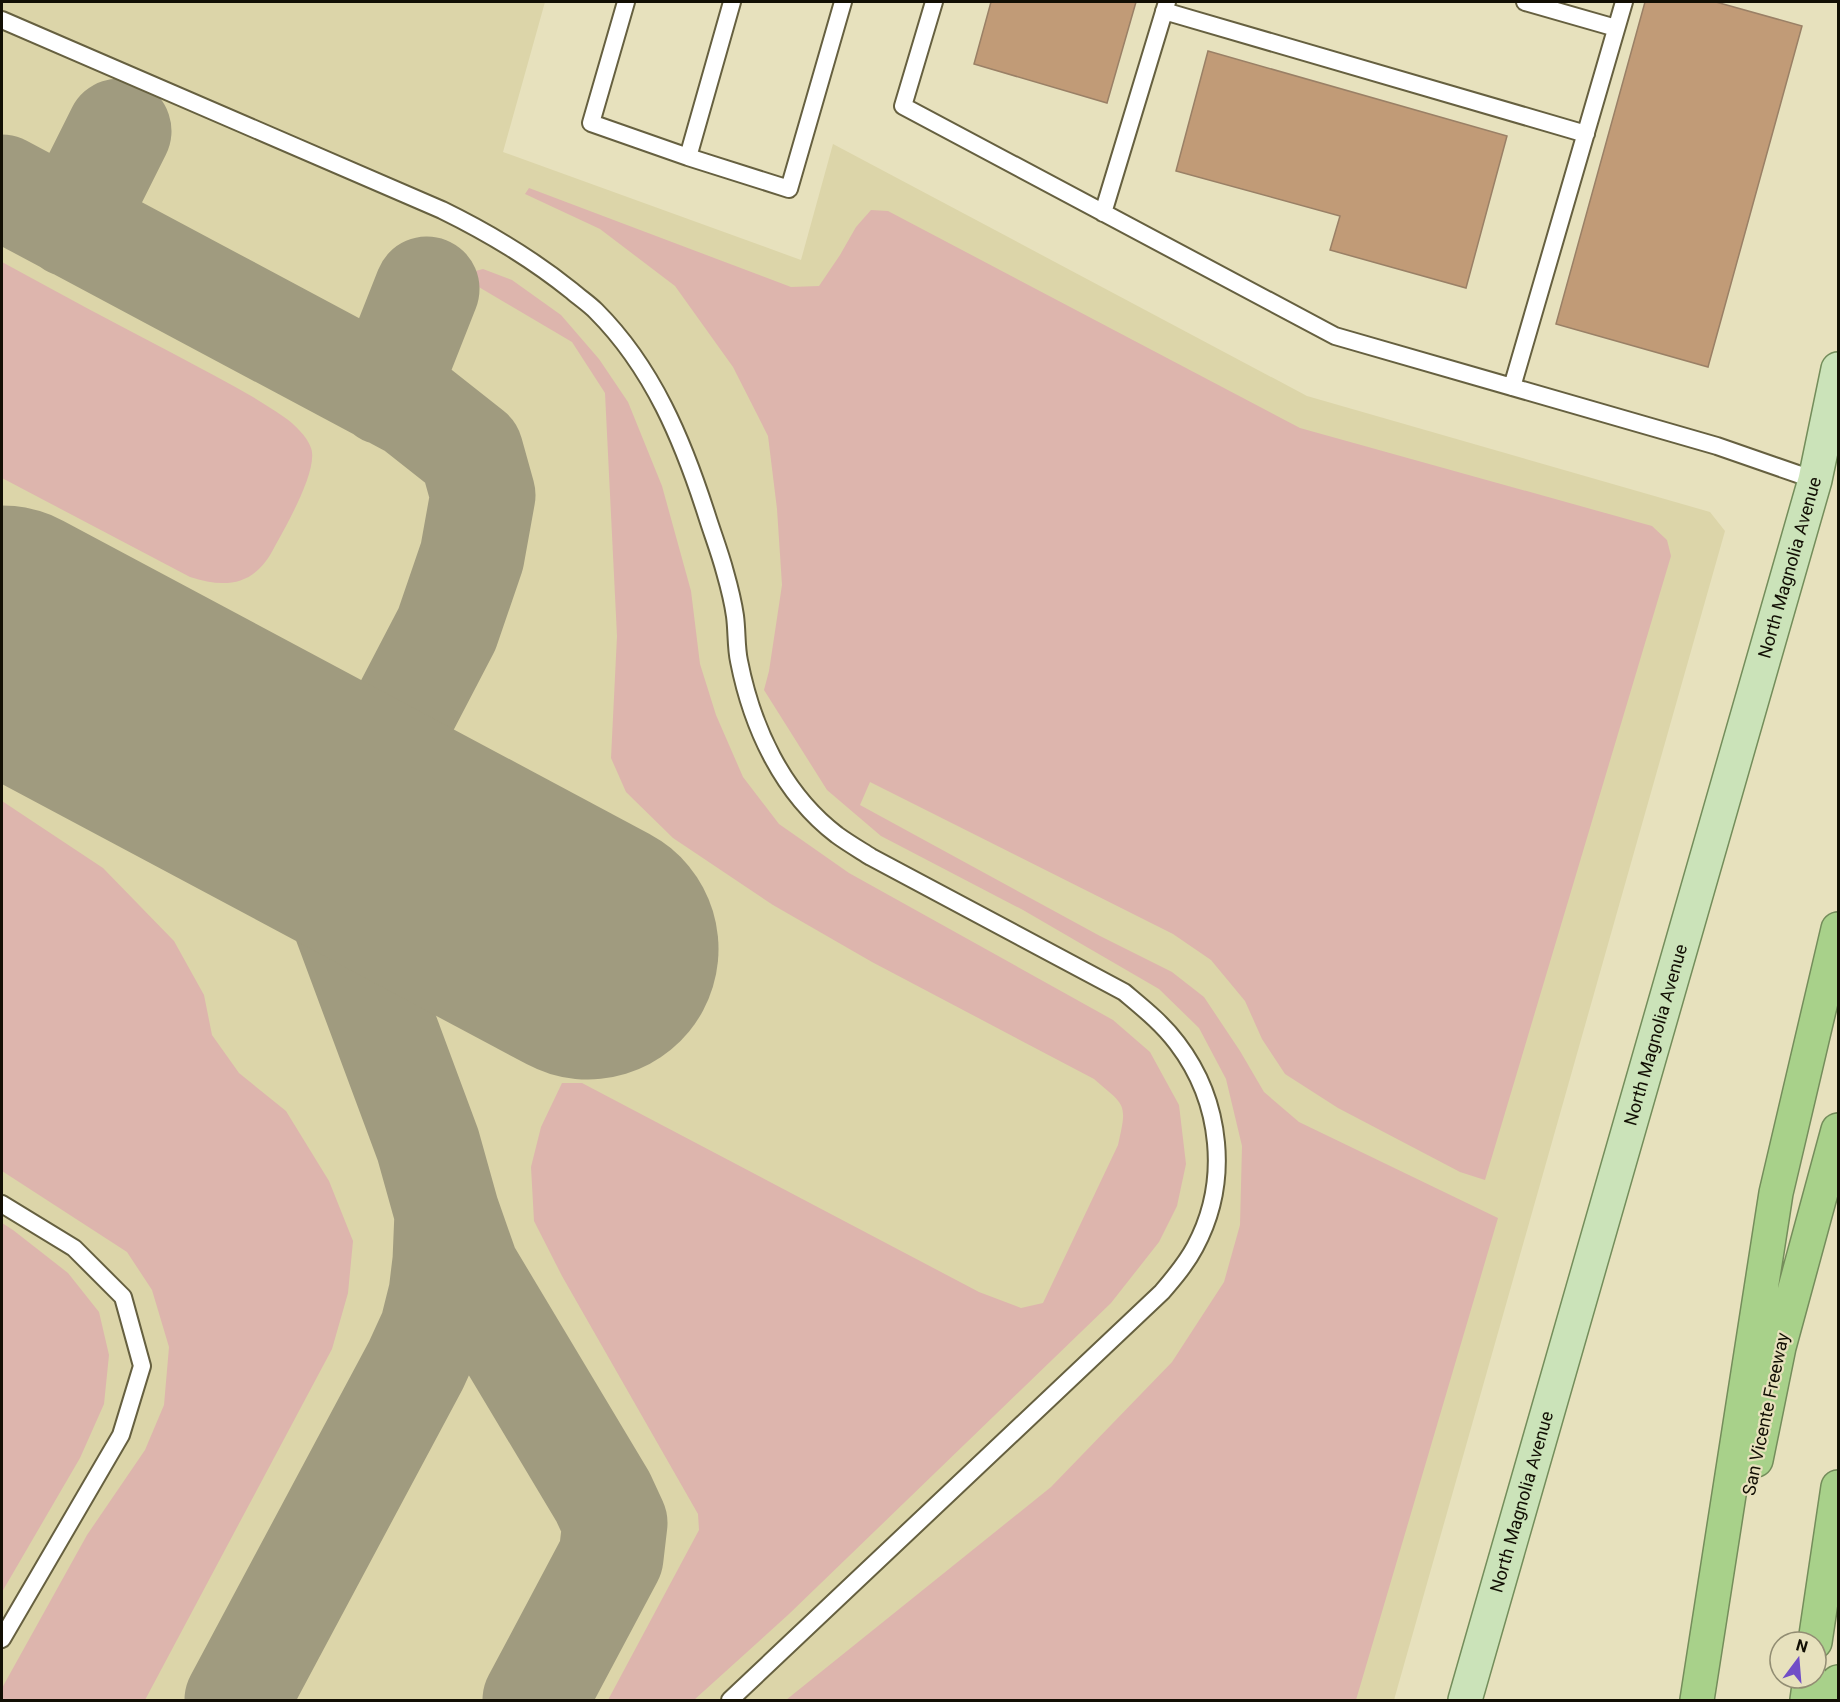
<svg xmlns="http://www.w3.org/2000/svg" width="1840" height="1702" font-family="Roboto,sans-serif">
<rect width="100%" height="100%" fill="#e7e1bd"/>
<path fill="#dcd5a9" d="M 2,2 L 545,2 L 503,152 L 801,260 L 833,144 L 1307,396 L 1710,512 L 1725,531 L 1394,1700 L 2,1700 Z"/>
<path fill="#ddb5ad" d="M 529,188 L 791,287 L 819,286 L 840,255 L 856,227 L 871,210 L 888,211 L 1300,428 L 1652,526 L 1667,540 L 1671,556 L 1485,1180 L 1460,1172 L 1338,1108 L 1285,1074 L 1262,1039 L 1245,1001 L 1211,960 L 1173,934 L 870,782 L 860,805 L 1100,936 L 1172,972 L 1204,997 L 1240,1051 L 1264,1092 L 1299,1122 L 1498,1218 L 1356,1700 L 786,1700 L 1051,1487 L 1172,1362 L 1224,1282 L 1240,1225 L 1242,1146 L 1226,1079 L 1199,1028 L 1159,989 L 1023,910 L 881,836 L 827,790 L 764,690 L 769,671 L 782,585 L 777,509 L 768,436 L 733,367 L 675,286 L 600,229 L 525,194 Z
M 2,262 C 59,293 116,324 174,354 C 211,374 250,393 284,417 C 294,424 307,436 311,448 C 319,469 285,528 274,548 C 255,585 227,589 190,577 L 2,478 Z
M 483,269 L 512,280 L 561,315 L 599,359 L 628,402 L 662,486 L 691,591 L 700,664 L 716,715 L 743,777 L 779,824 L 849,873 L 1113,1020 L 1150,1052 L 1179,1105 L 1186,1164 L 1177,1206 L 1159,1242 L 1111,1303 L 789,1614 L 694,1700 L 608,1700 L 699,1530 L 698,1514 L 562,1276 L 534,1221 L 531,1167 L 541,1127 L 562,1083 L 582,1083 L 979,1292 L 1021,1308 L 1043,1303 L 1118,1145 C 1128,1102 1125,1106 1094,1079 L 872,962 L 773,905 L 673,838 L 626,792 L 611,758 L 617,636 L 605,393 L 572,342 L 467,280 L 468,273 Z
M 2,801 L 103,868 L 174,941 L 204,995 L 212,1035 L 239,1073 L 286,1111 L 329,1181 L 353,1241 L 348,1293 L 332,1349 L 145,1700 L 2,1700 L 2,1688 L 87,1535 L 145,1450 L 164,1405 L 169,1347 L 152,1290 L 127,1252 L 2,1171 Z
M 2,1223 L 13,1230 L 68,1273 L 99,1312 L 109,1355 L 104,1404 L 80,1458 L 2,1592 Z"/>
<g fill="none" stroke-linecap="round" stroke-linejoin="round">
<path stroke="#a09b7f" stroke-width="105" d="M 2,187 L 414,407 L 471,452 L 483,495 L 472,556 L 447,629 L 347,821
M 72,225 L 119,131
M 386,393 L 427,289
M 447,1213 L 467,1270 L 603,1497 L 615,1523 L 611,1557 L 535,1700
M 237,1700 L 416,1365 L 432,1330 L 441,1294 L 445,1261 L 447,1213 L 428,1145 L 298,795"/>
<path stroke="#a09b7f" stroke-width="261" d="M 2,636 L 588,949"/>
</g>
<path fill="#c19b77" stroke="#9a8066" stroke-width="1.5" d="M 991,2 L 1136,2 L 1107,103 L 974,64 Z
M 1645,2 L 1716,2 L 1802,26 L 1708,367 L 1556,324 Z
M 1208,51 L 1507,136 L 1466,288 L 1330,250 L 1340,216 L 1176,171 Z"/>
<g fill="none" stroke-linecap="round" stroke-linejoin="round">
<g stroke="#666040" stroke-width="20">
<path id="service" d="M 626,2 L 591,123 L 688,157 L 789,189 L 843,2
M 934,2 L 903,106 L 1335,336 L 1717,446 L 1815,480
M 1525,2 L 1616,28
M 1164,11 L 1586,134
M 2,20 L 442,210 C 489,233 531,258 572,291 C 580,298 589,304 596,311 C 653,368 683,441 707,516 C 713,535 720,553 725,572 C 729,586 733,602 735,616 C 737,631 736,647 739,661 C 752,727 782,793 837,835 C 848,843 860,850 871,857 L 1124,992 C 1143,1008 1162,1023 1177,1043 C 1222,1102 1230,1182 1195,1247 C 1186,1264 1174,1278 1162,1292 L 730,1700
M 688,157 L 732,2
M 1103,213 L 1167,2
M 1512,387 L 1624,2
M 2,1204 L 74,1248 L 123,1297 L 142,1366 L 121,1435 L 2,1639"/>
</g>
<g stroke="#748d5b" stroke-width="36">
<g id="primary">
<path id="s1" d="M 1465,1700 L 1815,480 L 1838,369"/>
</g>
</g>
<g stroke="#748d5b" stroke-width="36">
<path id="motorway" d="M 1756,1460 L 1779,1347 L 1838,1130
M 1815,1642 L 1838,1487
M 1697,1700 L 1776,1193 L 1838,929
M 1807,1700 L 1810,1678
M 1833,1700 L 1838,1682"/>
</g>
<use href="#service" stroke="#fff" stroke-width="16"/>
<use href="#primary" stroke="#cbe3b9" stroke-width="33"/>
<use href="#motorway" stroke="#a8d18a" stroke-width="33"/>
</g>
<g text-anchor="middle" stroke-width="4.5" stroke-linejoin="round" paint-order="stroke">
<g font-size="18" fill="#120f04" stroke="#e7e1bd">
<text dy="6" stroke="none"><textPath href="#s1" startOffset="1178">North Magnolia Avenue</textPath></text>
<text dy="6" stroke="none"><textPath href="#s1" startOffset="692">North Magnolia Avenue</textPath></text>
<text transform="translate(1766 1414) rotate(-78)" y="6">San Vicente Freeway</text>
<text dy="6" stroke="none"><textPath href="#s1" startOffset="206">North Magnolia Avenue</textPath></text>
</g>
</g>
<rect width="1840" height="1702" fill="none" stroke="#120f04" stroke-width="6"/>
<g transform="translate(1798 1660) rotate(16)"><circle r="28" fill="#e7e1bd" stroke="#928d73" stroke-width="1.5"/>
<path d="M0-4.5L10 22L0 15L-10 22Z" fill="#714ec7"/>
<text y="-9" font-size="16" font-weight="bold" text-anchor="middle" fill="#120f04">N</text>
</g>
</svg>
